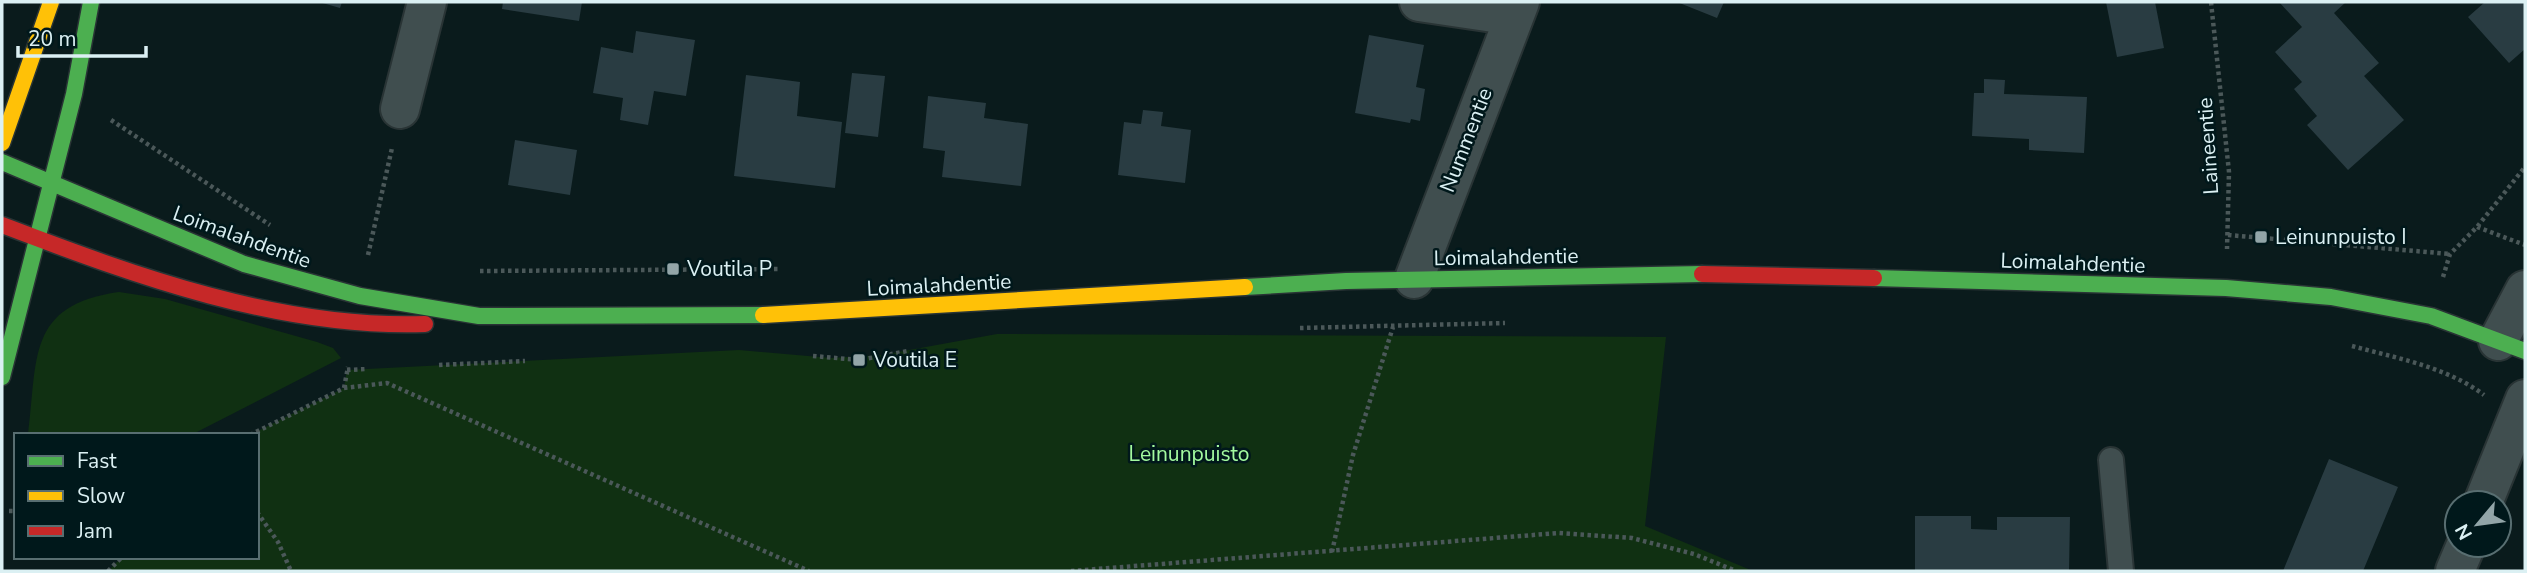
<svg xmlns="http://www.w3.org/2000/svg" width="2527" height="573" font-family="'Nunito Sans',sans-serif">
<rect width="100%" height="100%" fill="#0a1b1c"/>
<path fill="#103012" d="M 119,292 L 165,299 L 317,342 L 333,348 L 341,358 L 191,435 L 28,435 C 38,359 26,305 119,292 Z
M 997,334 L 1666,337 L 1645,526 L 1753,571 L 108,571 L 122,557 L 257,557 L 257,435 L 250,435 L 344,388 L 347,370 L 739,350 L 831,358 L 882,355 Z"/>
<path fill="#293c42" d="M 319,2 L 342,2 L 340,8 Z
M 503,2 L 582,2 L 579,21 L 502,9 Z
M 1677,2 L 1724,2 L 1717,18 Z
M 2106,2 L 2155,2 L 2164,48 L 2117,57 Z
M 2279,2 L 2346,2 L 2334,13 L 2379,63 L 2364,76 L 2404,120 L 2348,170 L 2307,125 L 2317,116 L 2294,89 L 2302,82 L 2275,52 L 2302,27 Z
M 2485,2 L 2525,2 L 2525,49 L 2509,63 L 2468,17 Z
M 636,31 L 695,40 L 686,96 L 654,91 L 648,125 L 620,120 L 623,98 L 593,93 L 601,47 L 633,53 Z
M 1369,35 L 1424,45 L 1416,87 L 1425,89 L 1420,121 L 1411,119 L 1410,123 L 1355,113 Z
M 852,73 L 885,76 L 878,137 L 845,133 Z
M 746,75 L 800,82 L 797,116 L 842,122 L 835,188 L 734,176 Z
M 1984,79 L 2005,80 L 2004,94 L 2087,97 L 2084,153 L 2029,150 L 2029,139 L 1972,136 L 1974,93 L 1984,93 Z
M 928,96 L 986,103 L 984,118 L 1028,124 L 1021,186 L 942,177 L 945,151 L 923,148 Z
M 1143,110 L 1163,112 L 1161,126 L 1191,130 L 1185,183 L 1118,175 L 1124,122 L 1141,124 Z
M 515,140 L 577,150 L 570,195 L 508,185 Z
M 2329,459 L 2398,487 L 2363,571 L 2283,571 Z
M 1915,516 L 1971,516 L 1971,529 L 1997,530 L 1997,517 L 2070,517 L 2069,571 L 1915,571 Z"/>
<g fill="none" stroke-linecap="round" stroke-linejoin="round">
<g stroke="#293435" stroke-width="28">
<path id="lane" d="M 2111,460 L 2121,571"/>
</g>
<g stroke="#293435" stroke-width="42">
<path id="street" d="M 1419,2 L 1514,16
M 400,109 L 427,2
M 1414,279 L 1520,2
M 2498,341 L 2525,290
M 2483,503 L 2525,399
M 2455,571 L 2466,545"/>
</g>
<g stroke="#293435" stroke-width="19">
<path id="fast" d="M 2,162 L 244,264 L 360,296 L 479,316 L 763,315
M 1874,278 L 2226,288 L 2331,297 L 2431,316 L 2525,351
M 1245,287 L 1346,281 L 1702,274
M 2,377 L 74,94 L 91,2"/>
</g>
<g stroke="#293435" stroke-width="19">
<path id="slow" d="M 2,143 L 51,2
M 763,315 L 1245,287"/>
</g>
<g stroke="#293435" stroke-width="19">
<path id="jam" d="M 2,225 C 136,276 280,329 425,324
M 1702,274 L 1874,278"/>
</g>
<path stroke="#4b5859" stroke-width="4.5" stroke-dasharray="3.5 3.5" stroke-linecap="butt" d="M 2211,2 L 2229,172 L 2227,249
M 111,120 L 270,225
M 2477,227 L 2525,245
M 2228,235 L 2450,254
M 368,255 L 392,148
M 480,271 L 780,269
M 2443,277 L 2450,254 L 2477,227 L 2525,167
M 1300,328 L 1505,323
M 2352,346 C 2396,358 2447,367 2484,395
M 813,356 L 859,360 L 908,351
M 439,365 L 525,361
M 347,370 L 367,369
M 344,388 L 348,367
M 250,435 L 344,388 L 387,383 L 809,571
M 9,511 L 16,511
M 257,512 L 278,542 L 291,571
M 1332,552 L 1353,455 L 1393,327
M 108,571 L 122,557
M 1071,571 L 1559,533 L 1632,538 L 1694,554 L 1736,571"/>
<use href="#lane" stroke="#404e4f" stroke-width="24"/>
<use href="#street" stroke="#404e4f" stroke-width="38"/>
<use href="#fast" stroke="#4caf50" stroke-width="16"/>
<use href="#slow" stroke="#ffc107" stroke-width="16"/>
<use href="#jam" stroke="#c62828" stroke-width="16"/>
</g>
<g fill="#92a5a8" stroke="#00181b" stroke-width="2.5">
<rect x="2254" y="230" width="14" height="14" rx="3.5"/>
<rect x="666" y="262" width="14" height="14" rx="3.5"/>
<rect x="852" y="353" width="14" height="14" rx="3.5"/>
</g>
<g text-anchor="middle" stroke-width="5" stroke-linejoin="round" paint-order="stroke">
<g font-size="21" fill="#dbf0f3" stroke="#00181b">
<text transform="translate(1466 140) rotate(-69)" y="7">Nummentie</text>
<text transform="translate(2208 146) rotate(-94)" y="7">Laineentie</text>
<text transform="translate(242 237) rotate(20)" y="7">Loimalahdentie</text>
<text transform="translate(1506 257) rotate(-1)" y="7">Loimalahdentie</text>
<text transform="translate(2073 263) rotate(2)" y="7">Loimalahdentie</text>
<text transform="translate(939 285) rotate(-3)" y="7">Loimalahdentie</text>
</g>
<g font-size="21" fill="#dbf0f3" stroke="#00181b" text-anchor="start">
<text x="2275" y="244">Leinunpuisto I</text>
<text x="687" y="276">Voutila P</text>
<text x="873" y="367">Voutila E</text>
</g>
<g font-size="21" fill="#a3fa9f" stroke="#00181b">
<text x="1189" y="461">Leinunpuisto</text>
</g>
</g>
<rect width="2527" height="573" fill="none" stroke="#dbf0f3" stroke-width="7"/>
<rect x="14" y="433" width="245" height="126" fill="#00181b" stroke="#586e71" stroke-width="2"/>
<rect x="28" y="456" width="35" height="10" fill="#4caf50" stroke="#586e71" stroke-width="2"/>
<text x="77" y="468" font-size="21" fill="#dbf0f3">Fast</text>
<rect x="28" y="491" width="35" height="10" fill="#ffc107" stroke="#586e71" stroke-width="2"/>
<text x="77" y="503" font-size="21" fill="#dbf0f3">Slow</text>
<rect x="28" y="526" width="35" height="10" fill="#c62828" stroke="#586e71" stroke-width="2"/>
<text x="77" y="538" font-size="21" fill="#dbf0f3">Jam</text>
<g transform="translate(2478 524) rotate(241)"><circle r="33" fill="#00181b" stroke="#586e71" stroke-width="2"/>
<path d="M0-5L12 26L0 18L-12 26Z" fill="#92a5a8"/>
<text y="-10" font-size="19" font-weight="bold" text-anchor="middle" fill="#dbf0f3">N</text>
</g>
<path d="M18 46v10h128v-10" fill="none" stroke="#dbf0f3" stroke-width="3.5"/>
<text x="28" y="46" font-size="21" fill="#dbf0f3" stroke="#00181b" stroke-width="5" paint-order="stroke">20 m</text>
</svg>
